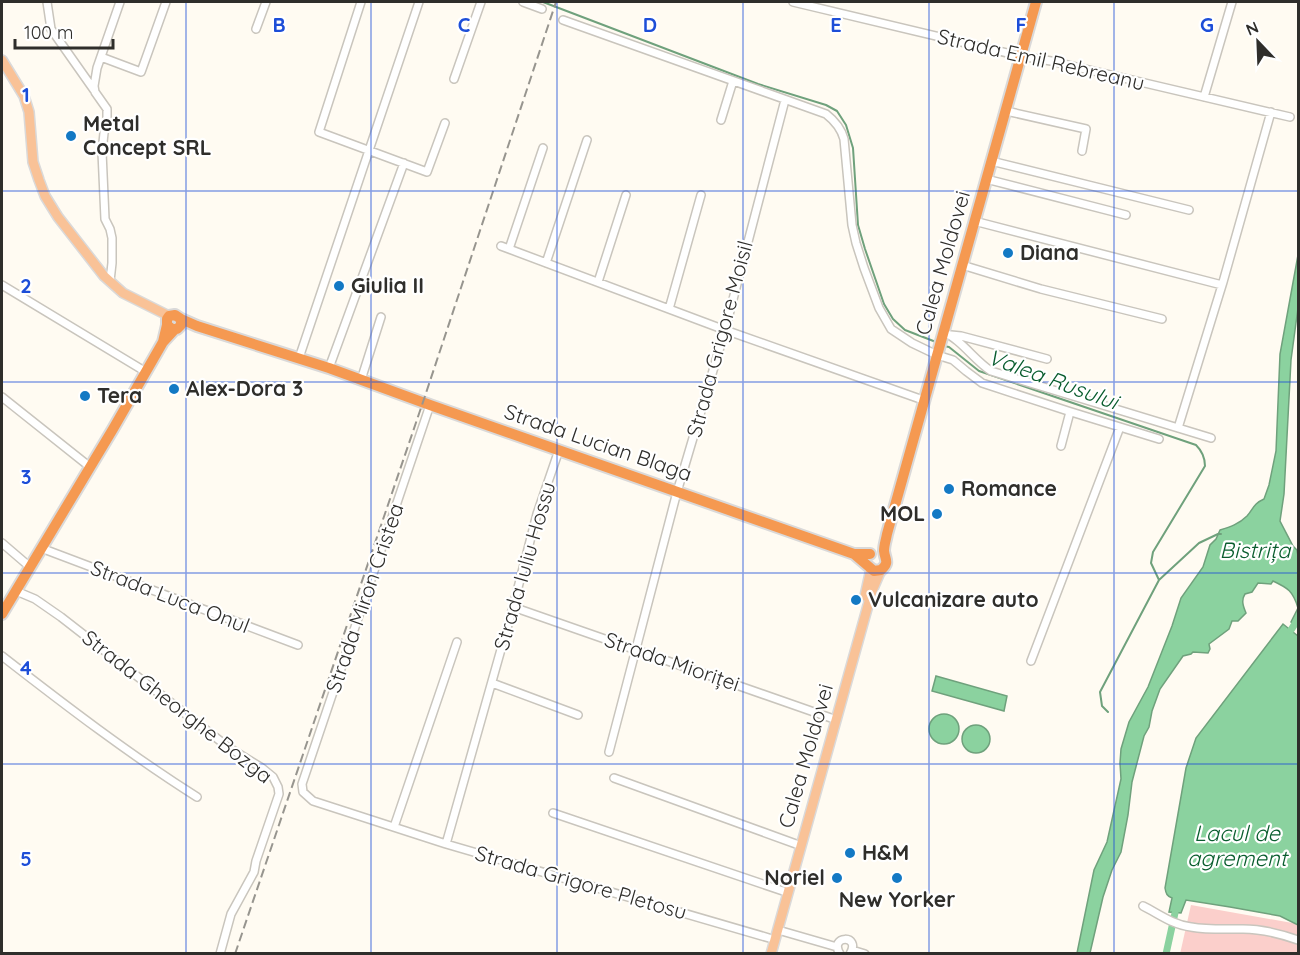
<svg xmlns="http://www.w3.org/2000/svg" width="1300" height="955" font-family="Quicksand,sans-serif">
<rect width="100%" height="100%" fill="#fffbf2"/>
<path fill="#fbcfcb" d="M 1191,905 L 1298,924 L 1298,953 L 1180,954 Z"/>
<path fill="#8bd29f" stroke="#6fa17c" stroke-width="1.5" d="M 1298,255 L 1298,308 L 1291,360 L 1284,494 L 1280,521 L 1293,546 L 1297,550 L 1298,556 L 1298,626 L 1291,622 L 1298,608 C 1293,591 1288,588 1273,581 L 1271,584 L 1258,583 L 1252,592 L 1245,594 C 1241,600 1243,606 1246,613 L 1238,621 L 1232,621 L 1229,629 L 1209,644 L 1210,649 L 1208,653 L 1193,652 L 1191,654 L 1183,656 L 1160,689 L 1152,711 L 1149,727 L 1144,736 L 1132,782 L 1128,815 L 1121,852 L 1112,870 L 1103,897 L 1090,953 L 1077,953 L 1094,870 L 1107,842 L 1121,779 L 1120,763 L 1121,749 L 1129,722 L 1148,687 L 1172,626 L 1181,598 L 1203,567 L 1210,545 L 1216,539 L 1220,530 C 1230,527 1239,524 1247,516 C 1254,508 1253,504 1264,499 L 1269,485 L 1276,451 L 1280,354 Z
M 1283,624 L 1298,636 L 1298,925 L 1280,916 L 1230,907 L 1186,900 L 1181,913 L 1169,912 L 1172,898 C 1167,896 1166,894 1165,888 L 1186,768 L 1196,738 Z
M 936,676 L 1007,696 L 1004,711 L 932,691 Z
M929 729a15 15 0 1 1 30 0a15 15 0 1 1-30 0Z
M962 739a14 14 0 1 1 28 0a14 14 0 1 1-28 0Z"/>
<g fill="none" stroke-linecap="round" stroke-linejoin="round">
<path stroke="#6fa17c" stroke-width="2" d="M 543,2 L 758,84 L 826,105 L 837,111 L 846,125 L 853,148 L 858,225 L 865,249 L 884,304 L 893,319 L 905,330 L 936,342
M 944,346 L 949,347 L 979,371 L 1196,445 C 1202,451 1205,458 1205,466 L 1153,552 L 1151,563 L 1159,580
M 1108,712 L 1102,706 L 1100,692 L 1159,580 L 1199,543 L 1218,534 L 1221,534"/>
<path stroke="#8bd29f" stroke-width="7" d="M 1291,630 L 1298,619
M 1166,954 L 1175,913"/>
<g stroke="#c9c5bd" stroke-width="10">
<path id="minor" d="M 47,2 L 51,29 L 94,90
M 361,2 L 319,132 L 427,172 L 445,123
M 523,2 L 542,9
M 793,2 L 1020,56 L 1051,61 L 1290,117
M 563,20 L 826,114 C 835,121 841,128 844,139 L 852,225 L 856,243 L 864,268 L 879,308 L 891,329 L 912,343 L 937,355 L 953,360 L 966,371 L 982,383 L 1068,411 L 1159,439
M 256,29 L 266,2
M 101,57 L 141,72 L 166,2
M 454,79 L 481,2
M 1204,97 L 1232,2
M 1006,111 L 1086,129 L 1082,151
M 721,120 L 733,81
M 991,161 L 1189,210
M 986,179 L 1126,215
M 974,221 L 1222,285
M 501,246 L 725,330 L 923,400
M 509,249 L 543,148
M 546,263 L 587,140
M 962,265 L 1041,289 L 1162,319
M 110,281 L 112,263 L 112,238 L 110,229 L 105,219 L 102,152 L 104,133 L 107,121 L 107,109 L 95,92 L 94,86 L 97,68 L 120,2
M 598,282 L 626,195
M 2,285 L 146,372
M 669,309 L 701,195
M 943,332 C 961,339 974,360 991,371 L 1211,438
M 951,335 L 961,336 L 1047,359
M 299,358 L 419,2
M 329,368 L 404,163
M 361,380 L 381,317
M 2,397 L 90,467
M 430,405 L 302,784 L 303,792 L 313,801 L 446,844 L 769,938
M 1178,428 L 1223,282 L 1271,112
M 1061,446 L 1070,412
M 2,543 L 30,567
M 41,548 L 298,645
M 16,591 L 35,599 L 61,617 L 228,747 L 262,768 L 273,777 L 278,787 L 279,794 L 256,861 L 254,872 L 231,914 L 220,954
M 513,607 L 831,718
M 2,656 C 65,705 129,754 197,797
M 1031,661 L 1120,427
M 492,683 L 578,715
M 609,752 L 677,492 L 725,330 L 785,100
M 614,778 L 796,844
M 553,813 L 783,891
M 394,827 L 457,642
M 446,844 L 513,607 L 537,514 L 559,450
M 1143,906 C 1159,914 1173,925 1191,927 C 1208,930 1225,929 1243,929 C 1261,929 1281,934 1298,940
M 778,930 L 837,947
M 852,950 L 865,954
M 840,954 C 828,935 862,934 850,954"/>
</g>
<g stroke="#dad9d9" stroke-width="12">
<path id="major" d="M 2,60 L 24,96 L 29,112 L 33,162 L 39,180 L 45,196 L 58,217 L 104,276 L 123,293 L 169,316
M 865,596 L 871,569
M 771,954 L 872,591 L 881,570"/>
</g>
<g stroke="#dad9d9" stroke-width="14">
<path id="highway" d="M 181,319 L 197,326 L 329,368 L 430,405 L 854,554 L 870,554
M 163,342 L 167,325 L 167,319 L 169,316 L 175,315 L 181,319 L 181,325 L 177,329 L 172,329 L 167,325
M 854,554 L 874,571 L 881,570 C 890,562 885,560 884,551 C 884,545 886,540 887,534 L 1036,2
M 2,614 L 113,429 L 163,342 L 175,329"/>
</g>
<use href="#minor" stroke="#fff" stroke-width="7"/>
<use href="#major" stroke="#f9c297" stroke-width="9"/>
<use href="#highway" stroke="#f59951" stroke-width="10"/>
<path stroke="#97958f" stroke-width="2" stroke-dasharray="9 4.5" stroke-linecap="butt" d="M 235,954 L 423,402 L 556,2"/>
</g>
<path fill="none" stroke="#1d4ed8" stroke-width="1.5" stroke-opacity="0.55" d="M 186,2 L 186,954M 371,2 L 371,954M 557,2 L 557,954M 743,2 L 743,954M 929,2 L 929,954M 1114,2 L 1114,954M 2,191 L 1298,191M 2,382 L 1298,382M 2,573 L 1298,573M 2,764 L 1298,764"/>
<g fill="#1379c4" stroke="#fff" stroke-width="2">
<circle cx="71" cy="136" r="6"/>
<circle cx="1008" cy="253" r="6"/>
<circle cx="339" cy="286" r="6"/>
<circle cx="174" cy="389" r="6"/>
<circle cx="85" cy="396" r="6"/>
<circle cx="949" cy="489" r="6"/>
<circle cx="937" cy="514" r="6"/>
<circle cx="856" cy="600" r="6"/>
<circle cx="850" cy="853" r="6"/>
<circle cx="837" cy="878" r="6"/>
<circle cx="897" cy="878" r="6"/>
</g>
<g text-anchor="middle" stroke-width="4.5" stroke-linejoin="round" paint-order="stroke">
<g font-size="21" fill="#2f2e2b" stroke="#fff">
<text transform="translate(1041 60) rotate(13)" y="7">Strada Emil Rebreanu</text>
<text transform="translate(943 263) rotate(-74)" y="7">Calea Moldovei</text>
<text transform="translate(720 339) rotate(-75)" y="7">Strada Grigore Moisil</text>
<text transform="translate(598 443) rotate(19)" y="7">Strada Lucian Blaga</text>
<text transform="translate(525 566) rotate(-74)" y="7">Strada Iuliu Hossu</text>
<text transform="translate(170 597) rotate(21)" y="7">Strada Luca Onul</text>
<text transform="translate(365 598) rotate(-71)" y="7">Strada Miron Cristea</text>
<text transform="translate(672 662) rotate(19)" y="7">Strada Mioriței</text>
<text transform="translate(177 707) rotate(38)" y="7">Strada Gheorghe Bozga</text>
<text transform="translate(806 756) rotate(-74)" y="7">Calea Moldovei</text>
<text transform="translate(581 883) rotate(16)" y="7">Strada Grigore Pletosu</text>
</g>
<g font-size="21" font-weight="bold" fill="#2f2e2b" stroke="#fff" text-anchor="start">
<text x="83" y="131">Metal<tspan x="83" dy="24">Concept SRL</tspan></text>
<text x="1020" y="260">Diana</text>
<text x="351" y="293">Giulia II</text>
<text x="186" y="396">Alex-Dora 3</text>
<text x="97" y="403">Tera</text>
<text x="961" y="496">Romance</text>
<text x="925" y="521" text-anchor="end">MOL</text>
<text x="868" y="607">Vulcanizare auto</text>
<text x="862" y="860">H&amp;M</text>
<text x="825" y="885" text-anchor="end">Noriel</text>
<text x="897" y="907" text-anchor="middle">New Yorker</text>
</g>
<g font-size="22" font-style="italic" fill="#095d2e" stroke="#fff">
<text transform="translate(1053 379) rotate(20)" y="8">Valea Rusului</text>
<text x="1255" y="558">Bistrița</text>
<text x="1237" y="841">Lacul de<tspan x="1237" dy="25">agrement</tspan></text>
</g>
</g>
<g font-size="20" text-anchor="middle" font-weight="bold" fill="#1d4ed8" stroke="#fff" stroke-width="4.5" stroke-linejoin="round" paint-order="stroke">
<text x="279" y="32">B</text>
<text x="464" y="32">C</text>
<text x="650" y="32">D</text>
<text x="836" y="32">E</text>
<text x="1021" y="32">F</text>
<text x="1207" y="32">G</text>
<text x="26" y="102">1</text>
<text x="26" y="293">2</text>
<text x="26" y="484">3</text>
<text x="26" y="675">4</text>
<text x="26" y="866">5</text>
</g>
<rect width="1300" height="955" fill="none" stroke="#2f2e2b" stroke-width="6"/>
<g transform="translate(1258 42) rotate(337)" stroke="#ffffff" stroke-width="4.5" paint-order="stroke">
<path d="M0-4.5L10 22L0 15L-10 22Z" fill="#2f2e2b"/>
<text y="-9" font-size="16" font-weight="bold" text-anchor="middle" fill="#2f2e2b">N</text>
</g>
<path d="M15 39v9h98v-9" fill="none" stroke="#2f2e2b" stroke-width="3"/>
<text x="24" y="39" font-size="18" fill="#2f2e2b" stroke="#ffffff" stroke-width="4.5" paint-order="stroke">100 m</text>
</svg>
